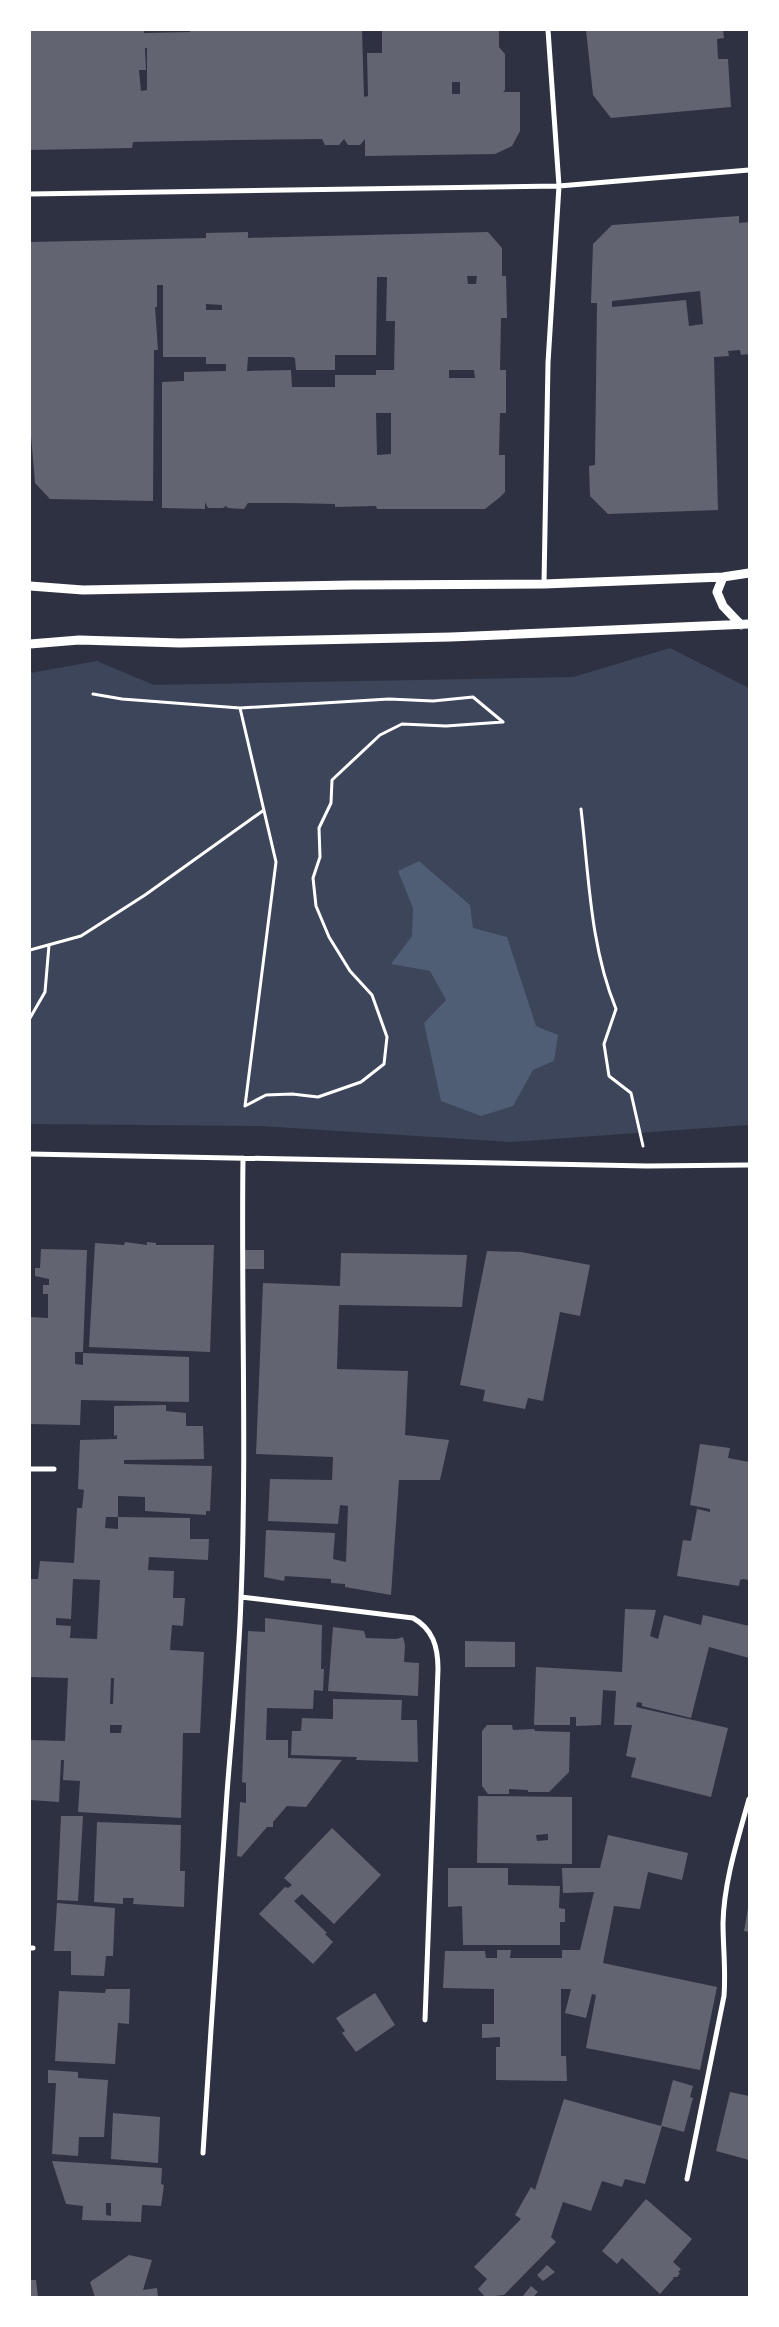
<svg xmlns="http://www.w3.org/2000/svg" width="779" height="2327" font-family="'Nunito Sans',sans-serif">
<rect width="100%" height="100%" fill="#2d3142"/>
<path fill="#3c4559" d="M 670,648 L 749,688 L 749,1125 L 511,1142 L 260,1126 L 30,1124 L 30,673 L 97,661 L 154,685 L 573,677 Z"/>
<path fill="#4f5d75" d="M 419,861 L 470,905 L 473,928 L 507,937 L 536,1026 L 558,1035 L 554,1061 L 533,1070 L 513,1106 L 481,1116 L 441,1101 L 424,1023 L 446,1000 L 430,971 L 391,964 L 412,936 L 413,908 L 398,871 Z"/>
<path fill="#626471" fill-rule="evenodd" d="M 30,30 L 144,30 L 144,33 L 190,32 L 190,30 L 362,30 L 364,97 L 368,96 L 367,53 L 382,53 L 382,30 L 499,30 L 499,47 L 505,54 L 505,90 L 503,92 L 520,92 L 520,131 L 512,146 L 495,154 L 365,156 L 365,139 L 360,145 L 348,145 L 344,139 L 339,145 L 325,145 L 322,139 L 234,140 L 133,142 L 132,148 L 30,150 ZM 145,48 L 147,48 L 147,90 L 141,91 L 139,70 L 146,70 ZM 452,82 L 460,82 L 460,94 L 452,94 Z
M 586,30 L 723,30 L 724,38 L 717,39 L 718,59 L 728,59 L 731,107 L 611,118 L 593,95 Z
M 739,216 L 739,223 L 749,222 L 749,354 L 741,355 L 740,350 L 728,351 L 729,356 L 714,357 L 718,510 L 608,514 L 590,496 L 589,466 L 595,465 L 597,303 L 591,303 L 593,244 L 612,225 ZM 700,291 L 703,324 L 689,326 L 686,300 L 612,307 L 612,301 Z
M 248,232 L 248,238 L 488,232 L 502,248 L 502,276 L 506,276 L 507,318 L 501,318 L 500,370 L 506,370 L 506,413 L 500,413 L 499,455 L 505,455 L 505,492 L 499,498 L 485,509 L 377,509 L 376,506 L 335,507 L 335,504 L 290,503 L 248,503 L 244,509 L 228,508 L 226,506 L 223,508 L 208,508 L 205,502 L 205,509 L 162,508 L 162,382 L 184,381 L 184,372 L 226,371 L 226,364 L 206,364 L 206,357 L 163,357 L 163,285 L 157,285 L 157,307 L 155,307 L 158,350 L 154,350 L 153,501 L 50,499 L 35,483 L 30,424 L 31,242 L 206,238 L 206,233 ZM 467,276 L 477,276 L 476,284 L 468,284 ZM 377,277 L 387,277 L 386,321 L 395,321 L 394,370 L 376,370 L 376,375 L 335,375 L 335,387 L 292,387 L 291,370 L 247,371 L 248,357 L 292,357 L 295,358 L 296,370 L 335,370 L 335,355 L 376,355 ZM 206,304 L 222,305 L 222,310 L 206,310 ZM 449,370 L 474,370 L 475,378 L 449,378 ZM 376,413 L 391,413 L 391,454 L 377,455 Z
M 125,1242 L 147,1245 L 147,1242 L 156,1243 L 156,1245 L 214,1245 L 210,1352 L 89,1347 L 95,1243 L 124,1245 Z
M 41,1249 L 87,1250 L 83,1352 L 75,1352 L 75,1364 L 83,1365 L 83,1353 L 189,1357 L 189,1402 L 81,1400 L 80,1425 L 30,1424 L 30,1317 L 48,1318 L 48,1294 L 43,1294 L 43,1285 L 49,1285 L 49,1279 L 35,1276 L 35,1268 L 40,1268 Z
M 245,1250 L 264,1250 L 264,1269 L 245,1269 Z
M 487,1251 L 521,1252 L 590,1265 L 580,1316 L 560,1312 L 543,1401 L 528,1398 L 525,1409 L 483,1401 L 485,1390 L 460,1385 Z
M 341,1253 L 467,1255 L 462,1307 L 339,1305 L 337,1369 L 408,1371 L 405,1435 L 449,1440 L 440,1480 L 399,1480 L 391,1595 L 345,1587 L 345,1584 L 331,1583 L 331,1579 L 285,1576 L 284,1581 L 264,1577 L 266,1530 L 335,1533 L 333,1559 L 346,1562 L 348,1506 L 340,1505 L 338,1524 L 268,1521 L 270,1479 L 332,1480 L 333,1457 L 256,1454 L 263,1283 L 340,1286 Z
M 166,1405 L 166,1411 L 186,1413 L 186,1426 L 203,1426 L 204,1459 L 124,1460 L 124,1464 L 212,1466 L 210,1511 L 206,1511 L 206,1515 L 145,1511 L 145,1497 L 118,1496 L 118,1517 L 106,1517 L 105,1528 L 118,1529 L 118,1517 L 190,1518 L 190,1539 L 209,1539 L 208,1560 L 149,1557 L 148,1570 L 174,1571 L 173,1598 L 185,1598 L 183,1626 L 172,1625 L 170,1650 L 204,1652 L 200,1733 L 183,1733 L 181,1818 L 78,1812 L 80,1781 L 63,1780 L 64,1760 L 61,1760 L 59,1802 L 30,1800 L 30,1740 L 65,1741 L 68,1678 L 30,1677 L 30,1579 L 38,1579 L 40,1561 L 74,1563 L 77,1508 L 82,1508 L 84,1490 L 78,1489 L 80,1440 L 117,1439 L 117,1435 L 114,1436 L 114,1406 ZM 73,1579 L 100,1580 L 97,1639 L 70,1638 L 71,1626 L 56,1625 L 56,1618 L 71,1619 ZM 111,1678 L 114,1678 L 113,1704 L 110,1704 ZM 110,1725 L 122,1725 L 121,1733 L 110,1733 Z
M 700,1444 L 730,1448 L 728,1458 L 749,1462 L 749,1580 L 743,1579 L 740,1580 L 739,1586 L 677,1576 L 683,1540 L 691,1541 L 697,1509 L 710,1512 L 710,1509 L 690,1505 Z
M 625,1609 L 656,1610 L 650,1636 L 658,1639 L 664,1615 L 701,1625 L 703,1615 L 749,1626 L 749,1658 L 709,1647 L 691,1718 L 642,1706 L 642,1703 L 637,1702 L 636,1707 L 728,1728 L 711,1797 L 631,1777 L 636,1758 L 626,1756 L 632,1725 L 614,1725 L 616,1691 L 603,1690 L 601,1725 L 576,1726 L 576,1717 L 570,1717 L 570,1725 L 534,1725 L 536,1667 L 622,1672 Z
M 265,1618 L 322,1625 L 321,1669 L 324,1669 L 323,1691 L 314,1690 L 313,1709 L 267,1708 L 266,1740 L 288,1740 L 288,1758 L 342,1760 L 306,1807 L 287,1806 L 273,1822 L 273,1827 L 267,1827 L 241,1857 L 237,1856 L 240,1802 L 246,1803 L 246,1783 L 242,1782 L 248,1631 L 265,1632 Z
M 333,1627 L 364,1631 L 366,1638 L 396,1639 L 403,1637 L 405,1645 L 404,1662 L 419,1663 L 418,1696 L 328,1691 Z
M 465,1641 L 515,1642 L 515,1667 L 465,1667 Z
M 333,1699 L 402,1700 L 401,1720 L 417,1720 L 418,1762 L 356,1760 L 357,1757 L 291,1755 L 292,1731 L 301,1731 L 302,1718 L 333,1719 Z
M 487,1725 L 512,1725 L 513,1730 L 534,1729 L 535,1731 L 570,1732 L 569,1772 L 549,1792 L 528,1792 L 528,1790 L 509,1789 L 509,1794 L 488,1794 L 482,1786 L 482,1731 Z
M 478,1796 L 572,1797 L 572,1864 L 477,1863 ZM 548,1834 L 548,1840 L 537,1841 L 536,1835 Z
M 61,1816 L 83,1816 L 78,1901 L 57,1900 Z
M 97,1822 L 181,1825 L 180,1871 L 185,1871 L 184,1907 L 133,1904 L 134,1898 L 123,1898 L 123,1904 L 94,1902 Z
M 332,1828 L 381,1875 L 334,1924 L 302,1894 L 294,1901 L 327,1933 L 325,1934 L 333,1942 L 313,1964 L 259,1914 L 285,1887 L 288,1888 L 292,1885 L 284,1878 Z
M 608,1835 L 688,1853 L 682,1880 L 648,1872 L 640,1909 L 614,1906 L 603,1963 L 717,1987 L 700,2070 L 586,2048 L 596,1995 L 592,1994 L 586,2018 L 565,2013 L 571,1989 L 561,1989 L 561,2056 L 566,2056 L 567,2081 L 496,2080 L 496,2047 L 500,2047 L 500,2037 L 482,2038 L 482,2024 L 494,2024 L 494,1989 L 443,1988 L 445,1951 L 485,1951 L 486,1958 L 497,1958 L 497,1950 L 511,1950 L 510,1958 L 562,1958 L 562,1950 L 580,1950 L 594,1892 L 563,1893 L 562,1868 L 600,1868 Z
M 448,1868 L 508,1868 L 508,1885 L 560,1886 L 559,1908 L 565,1909 L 565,1922 L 560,1922 L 560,1945 L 463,1945 L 462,1906 L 448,1907 Z
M 57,1903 L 115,1908 L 113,1956 L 106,1956 L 104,1976 L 71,1975 L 71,1951 L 54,1951 Z
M 748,1908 L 749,1908 L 749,1932 L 744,1931 Z
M 106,1989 L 130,1989 L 129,2024 L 118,2023 L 115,2064 L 55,2061 L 59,1991 L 105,1993 Z
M 375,1993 L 395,2025 L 356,2052 L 342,2033 L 345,2031 L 336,2018 Z
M 48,2070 L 78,2072 L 78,2078 L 108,2080 L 104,2137 L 79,2137 L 78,2156 L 52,2154 L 56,2083 L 48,2083 Z
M 673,2080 L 693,2086 L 690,2097 L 693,2098 L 684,2132 L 662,2126 L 645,2184 L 625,2179 L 622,2187 L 602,2181 L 591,2211 L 563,2202 L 551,2237 L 556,2242 L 504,2295 L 485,2297 L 478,2289 L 487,2279 L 474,2267 L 521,2219 L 515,2215 L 531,2187 L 535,2190 L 564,2099 L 661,2126 Z
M 730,2092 L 749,2096 L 749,2160 L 716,2151 Z
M 113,2113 L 160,2117 L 158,2163 L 111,2159 Z
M 52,2161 L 162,2168 L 161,2184 L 164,2185 L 161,2206 L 142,2205 L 141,2222 L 82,2220 L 83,2206 L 66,2204 ZM 106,2203 L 111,2203 L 111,2216 L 106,2215 Z
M 646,2199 L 692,2239 L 673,2262 L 681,2269 L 678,2272 L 680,2273 L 677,2277 L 672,2277 L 674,2278 L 660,2294 L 622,2258 L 617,2264 L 602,2251 Z
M 129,2255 L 152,2260 L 143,2290 L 157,2288 L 158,2297 L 95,2297 L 90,2282 Z
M 547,2265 L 555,2272 L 543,2281 L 537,2275 Z
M 30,2280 L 36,2280 L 38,2297 L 30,2297 Z
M 531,2286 L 538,2292 L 533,2297 L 522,2297 Z"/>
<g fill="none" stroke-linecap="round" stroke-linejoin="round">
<path stroke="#fff" stroke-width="3" d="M 93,694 L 122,699 L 240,708 L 389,699 L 433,701 L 473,697 L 503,722 L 446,726 L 402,724 L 380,735 L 332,780 L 331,803 L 319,828 L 320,857 L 313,878 L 316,906 L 329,937 L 350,971 L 372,995 L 387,1037 L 384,1064 L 361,1082 L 318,1097 L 292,1094 L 266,1095 L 245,1106
M 240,708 L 276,862 L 245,1106
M 581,809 C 589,876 590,946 616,1009 L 604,1044 L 609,1076 L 631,1093 L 643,1146
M 30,950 L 81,936 L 145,895 L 264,810
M 30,1018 L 45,992 L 49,945"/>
<path stroke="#fff" stroke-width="5" d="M 30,194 L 559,186 L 749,170
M 544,584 L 548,363 L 559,186 L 548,30
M 30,1154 L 647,1166 L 749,1165
M 30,1469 L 54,1469
M 241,1597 L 413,1618 C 433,1629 438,1647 438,1669 L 425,2020
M 30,1948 L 33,1948
M 203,2153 C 211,2033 218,1913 227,1793 C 232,1728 239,1664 241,1599 C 247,1452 241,1305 243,1158
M 687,2179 L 724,1996 C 726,1971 723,1947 723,1923 C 724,1881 738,1839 749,1799"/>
<path stroke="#fff" stroke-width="9" d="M 723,577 L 717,592 L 723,606 L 741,625
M 30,586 L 83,590 L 351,585 L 544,584 L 723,577 L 749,573
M 30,644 L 79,640 L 180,643 L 451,637 L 749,624"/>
</g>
<rect width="779" height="2327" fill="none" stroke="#ffffff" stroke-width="62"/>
</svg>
